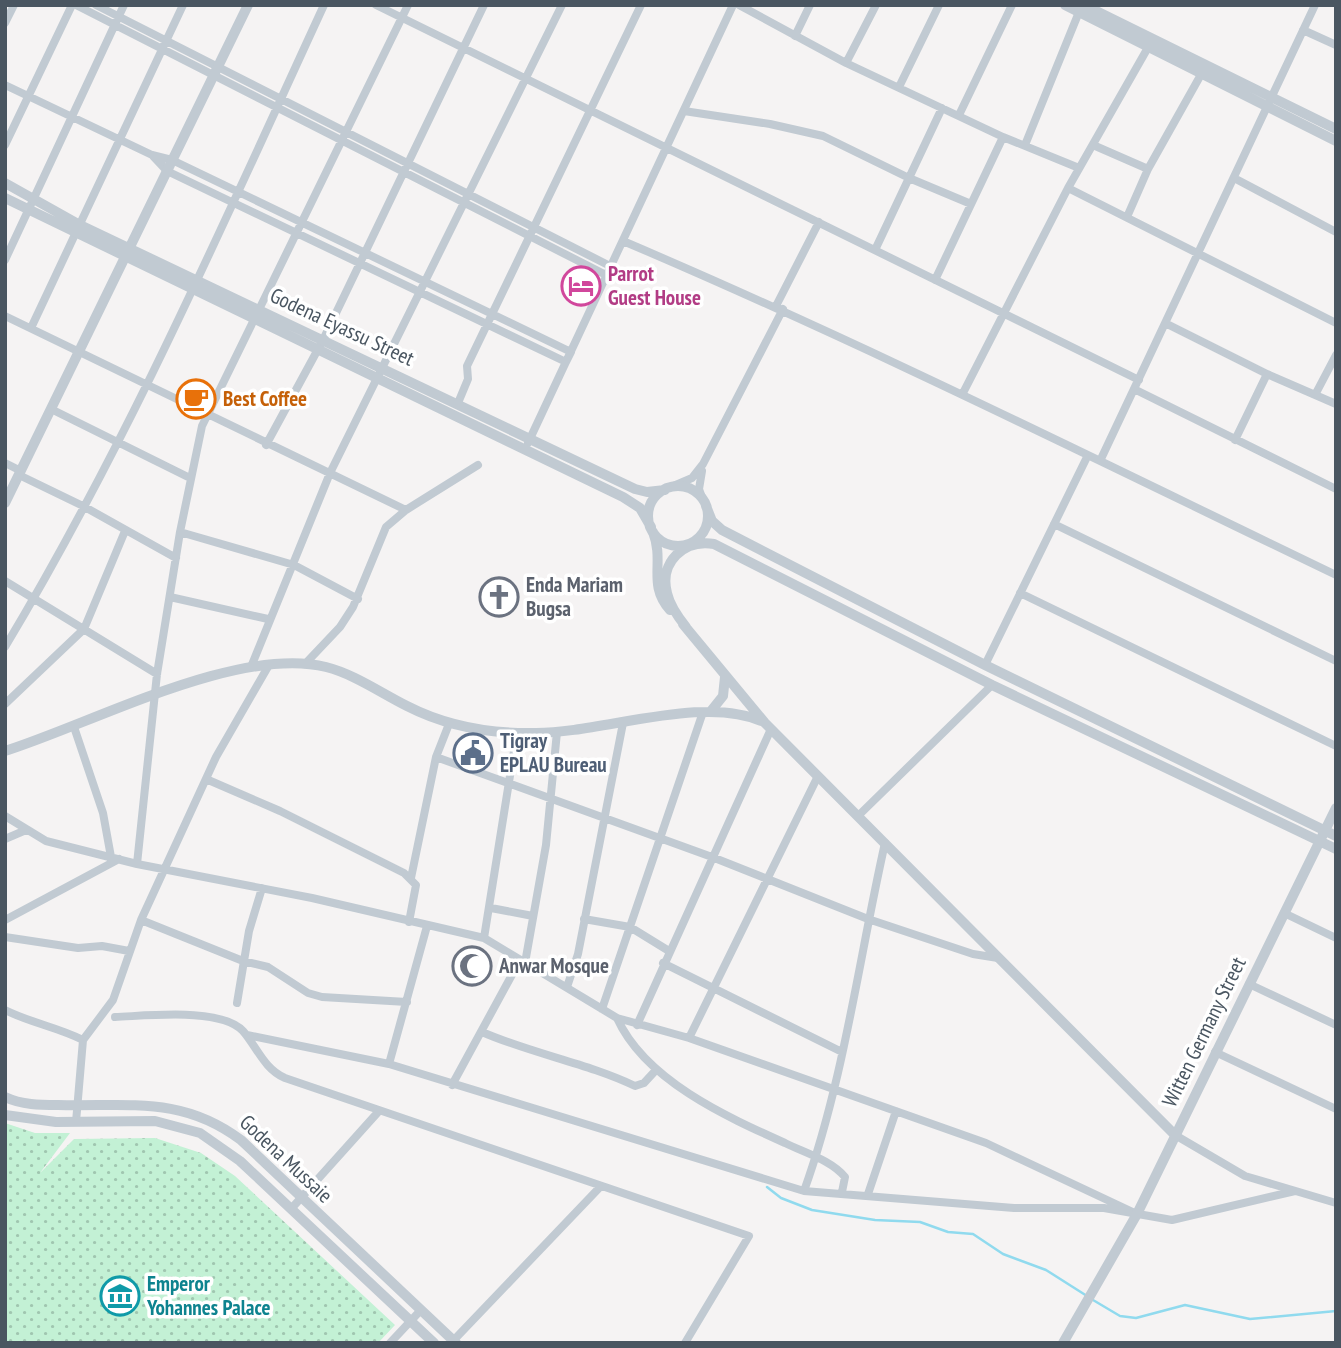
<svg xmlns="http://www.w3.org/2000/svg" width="1341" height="1348" font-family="'PT Sans Narrow',sans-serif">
<defs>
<pattern id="park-dots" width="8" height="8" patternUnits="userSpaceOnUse" patternTransform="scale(1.75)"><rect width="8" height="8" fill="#c3f1d5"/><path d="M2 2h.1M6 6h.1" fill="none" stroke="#a0c6b0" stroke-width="1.8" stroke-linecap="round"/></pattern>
</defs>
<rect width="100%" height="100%" fill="#f5f3f3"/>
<path fill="url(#park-dots)" d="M 5,1123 L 35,1133 L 70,1133 L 40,1173 L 74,1139 L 155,1138 L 201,1153 L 235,1176 L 395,1325 L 378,1343 L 5,1343 Z"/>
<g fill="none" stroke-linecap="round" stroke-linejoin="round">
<path stroke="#90daee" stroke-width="2.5" d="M 767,1187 L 781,1198 L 812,1210 L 875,1220 L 920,1222 L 948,1232 L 973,1234 L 1003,1254 L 1046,1270 L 1087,1296
M 1093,1300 L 1120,1316 L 1136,1318 L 1185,1305 L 1250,1319 L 1336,1311"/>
<path stroke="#c1cad2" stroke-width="8" d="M 76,5 L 608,276
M 96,5 L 612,267
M 376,5 L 1139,380
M 739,5 L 846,63 L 1003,137 L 1079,168
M 5,23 L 14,5
M 1303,30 L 1336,45
M 795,36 L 810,5
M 846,63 L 876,5
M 5,85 L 152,155 L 172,160 L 571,352 L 566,362 L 167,171 L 152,155
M 899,87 L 939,5
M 684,111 L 770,124 L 823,136 L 909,178 L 971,204
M 959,115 L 1012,5
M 5,145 L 72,5
M 1025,145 L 1079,12
M 1093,145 L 1148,169
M 1234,178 L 1336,232
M 1068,188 L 1336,323
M 1127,217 L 1148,169 L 1203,71
M 623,241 C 865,344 1099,461 1336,575
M 875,250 L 942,108
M 5,260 L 124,5
M 935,280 L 1003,137
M 776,306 L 819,222
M 5,316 L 406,510
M 1165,323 L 1267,374 L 1336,404
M 31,328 L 183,5
M 1134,389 L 1336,489
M 963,393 L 1068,188 L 1150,44
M 1315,395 L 1336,355
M 458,403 L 468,379 L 467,366 L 641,5
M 51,409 L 190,478
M 1235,440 L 1267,374
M 528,443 L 733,5
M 266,445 L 323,340 L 484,5
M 1100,461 L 1315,5
M 5,463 L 21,471
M 702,471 L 699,489 L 703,500
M 19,475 L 83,506 L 176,558
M 671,487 L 692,478 L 703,464 L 783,309
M 1054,524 L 1336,661
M 180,532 L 294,565 L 358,599
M 5,581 L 157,674
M 1020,593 L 1336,746
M 170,597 L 268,619
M 5,647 C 128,442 224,222 324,5
M 305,664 L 340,627 L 353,607 L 386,527 L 406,510 L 478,465
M 985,665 L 1088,455
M 251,667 L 330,473 L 562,5
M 5,704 L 84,629 L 125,531
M 74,727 L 103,813 L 111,857
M 436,757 L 712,857 L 868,919 L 973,954 L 998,958
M 206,779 L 280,811 L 404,873 L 416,885 L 409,922
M 5,816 L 46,841 L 137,864 L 312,898 L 484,938 L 617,1018 L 689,1038 L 986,1143 L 1137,1214
M 858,816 L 992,685
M 5,839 L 26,830
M 137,864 L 157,674 L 180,532 L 202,426 L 408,5
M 411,878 L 436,757 L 449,724
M 491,908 L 533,916
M 1284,913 L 1336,938
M 584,919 L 630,927 L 669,951
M 5,920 L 119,859
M 141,920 L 243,961 L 268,967 L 308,993 L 322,997 L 407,1002
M 5,937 L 78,948 L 102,946 L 129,951
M 484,938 L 517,732
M 525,963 L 546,845 L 557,732
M 663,963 L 842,1052
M 1249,984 L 1336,1025
M 567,987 L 578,954 L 623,723
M 237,1003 L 249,931 L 262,888
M 602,1009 L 703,712
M 5,1010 C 31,1023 57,1027 83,1040
M 115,1017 C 146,1016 221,1007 243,1031 C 257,1047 264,1069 285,1078 L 749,1236 L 685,1343
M 617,1018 C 645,1080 725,1116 785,1143 C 805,1153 831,1160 845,1177 L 842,1192
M 637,1025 L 771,729
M 482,1032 C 532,1054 587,1063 635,1086 L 644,1083 L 656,1070
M 247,1035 L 389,1064 L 804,1191 L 1014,1208 L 1104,1208 L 1172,1220 L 1295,1191
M 689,1038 L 818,776
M 1215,1052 L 1336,1109
M 389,1064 L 427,926
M 452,1085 L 520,960
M 76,1122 L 83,1040 L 113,1000 L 141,920 L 216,757 L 269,665
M 1175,1135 L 1245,1176 L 1336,1203
M 804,1191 C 844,1080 859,958 885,843
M 868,1194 L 896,1111
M 291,1209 L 379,1111
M 390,1343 L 420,1311
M 451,1343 L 601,1186"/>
<path stroke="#c1cad2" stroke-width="10" d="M 1065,5 L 1336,141
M 1084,5 L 1336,129
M 5,183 L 80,225 L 635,489 L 647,492 L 665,490
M 5,198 L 623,497 L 640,508 L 651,527
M648 516a30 30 0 1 1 60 0a30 30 0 1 1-60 0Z
M 5,503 L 248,5
M 706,506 L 712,521 L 722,530 L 985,665 L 1336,836
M 653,532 C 665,563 647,584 670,610
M 683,624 L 765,723 L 1175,1135
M 686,627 C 678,617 670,606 667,593 C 659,562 684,539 714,544 L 992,685 L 1336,849
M 711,711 L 723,696 L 725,677
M 5,751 C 91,724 238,645 326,667 C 354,674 381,693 407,706 C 446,726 492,734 536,733 C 601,733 703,695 761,721
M 5,1097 C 22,1105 40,1105 58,1105 C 128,1107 181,1095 241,1140 L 456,1343
M 5,1115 L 56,1122 L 155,1121 L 200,1133 L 240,1161 L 434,1343
M 1063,1343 L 1137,1214 L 1336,808"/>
</g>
<defs>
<g id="hotel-ring" transform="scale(2.0125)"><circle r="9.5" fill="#fff" stroke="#d1479c" stroke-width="1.5"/><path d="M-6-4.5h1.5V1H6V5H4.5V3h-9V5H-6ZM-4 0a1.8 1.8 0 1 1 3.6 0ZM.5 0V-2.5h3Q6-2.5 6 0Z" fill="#d1479c"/></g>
<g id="cafe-ring" transform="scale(2.0125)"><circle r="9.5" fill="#fff" stroke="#e8710a" stroke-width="1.5"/><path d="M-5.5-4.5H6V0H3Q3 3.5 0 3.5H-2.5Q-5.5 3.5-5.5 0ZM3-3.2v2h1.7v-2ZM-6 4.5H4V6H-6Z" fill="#e8710a"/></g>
<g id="church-ring" transform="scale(2.0125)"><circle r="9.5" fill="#fff" stroke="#6b7280" stroke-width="1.5"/><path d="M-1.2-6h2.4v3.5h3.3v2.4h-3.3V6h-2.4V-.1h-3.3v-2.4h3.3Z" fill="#6b7280"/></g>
<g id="civic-ring" transform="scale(2.0125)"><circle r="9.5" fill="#fff" stroke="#5c6f8a" stroke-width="1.5"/><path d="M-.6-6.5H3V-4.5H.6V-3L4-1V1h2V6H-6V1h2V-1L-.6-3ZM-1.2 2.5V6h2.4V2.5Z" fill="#5c6f8a"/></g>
<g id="mosque-ring" transform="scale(2.0125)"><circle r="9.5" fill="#fff" stroke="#6b7280" stroke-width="1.5"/><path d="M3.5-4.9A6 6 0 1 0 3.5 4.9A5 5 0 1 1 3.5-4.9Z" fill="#6b7280"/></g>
<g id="museum-ring" transform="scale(2.0125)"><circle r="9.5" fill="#fff" stroke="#0f9aa8" stroke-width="1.5"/><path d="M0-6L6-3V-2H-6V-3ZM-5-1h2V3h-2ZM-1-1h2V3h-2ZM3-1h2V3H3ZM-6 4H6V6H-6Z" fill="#0f9aa8"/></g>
</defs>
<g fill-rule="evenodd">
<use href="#hotel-ring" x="581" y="286"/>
<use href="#cafe-ring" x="196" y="399"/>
<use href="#church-ring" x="499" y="597"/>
<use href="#civic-ring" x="473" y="753"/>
<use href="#mosque-ring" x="472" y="966"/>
<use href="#museum-ring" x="120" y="1296"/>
</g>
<g text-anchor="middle" stroke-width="7" stroke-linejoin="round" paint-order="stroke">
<g font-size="21" font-weight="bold" fill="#b23c85" stroke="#fff" text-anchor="start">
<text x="608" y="281">Parrot<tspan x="608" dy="24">Guest House</tspan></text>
</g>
<g font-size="21" fill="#4a5661" stroke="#fff">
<text transform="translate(342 327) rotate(25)" y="7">Godena Eyassu Street</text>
<text transform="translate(1204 1032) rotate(-64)" y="7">Witten Germany Street</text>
<text transform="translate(286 1159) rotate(43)" y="7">Godena Mussaie</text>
</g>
<g font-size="21" font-weight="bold" fill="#c56008" stroke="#fff" text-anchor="start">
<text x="223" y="406">Best Coffee</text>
</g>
<g font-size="21" font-weight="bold" fill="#5b616d" stroke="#fff" text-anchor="start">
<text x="526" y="592">Enda Mariam<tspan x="526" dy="24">Bugsa</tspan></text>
<text x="499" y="973">Anwar Mosque</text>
</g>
<g font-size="21" font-weight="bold" fill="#4e5e75" stroke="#fff" text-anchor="start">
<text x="500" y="748">Tigray<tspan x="500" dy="24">EPLAU Bureau</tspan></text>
</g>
<g font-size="21" font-weight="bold" fill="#0d838f" stroke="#fff" text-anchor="start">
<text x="147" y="1291">Emperor<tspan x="147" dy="24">Yohannes Palace</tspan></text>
</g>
</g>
<rect width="1341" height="1348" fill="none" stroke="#4a5661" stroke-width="14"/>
</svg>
